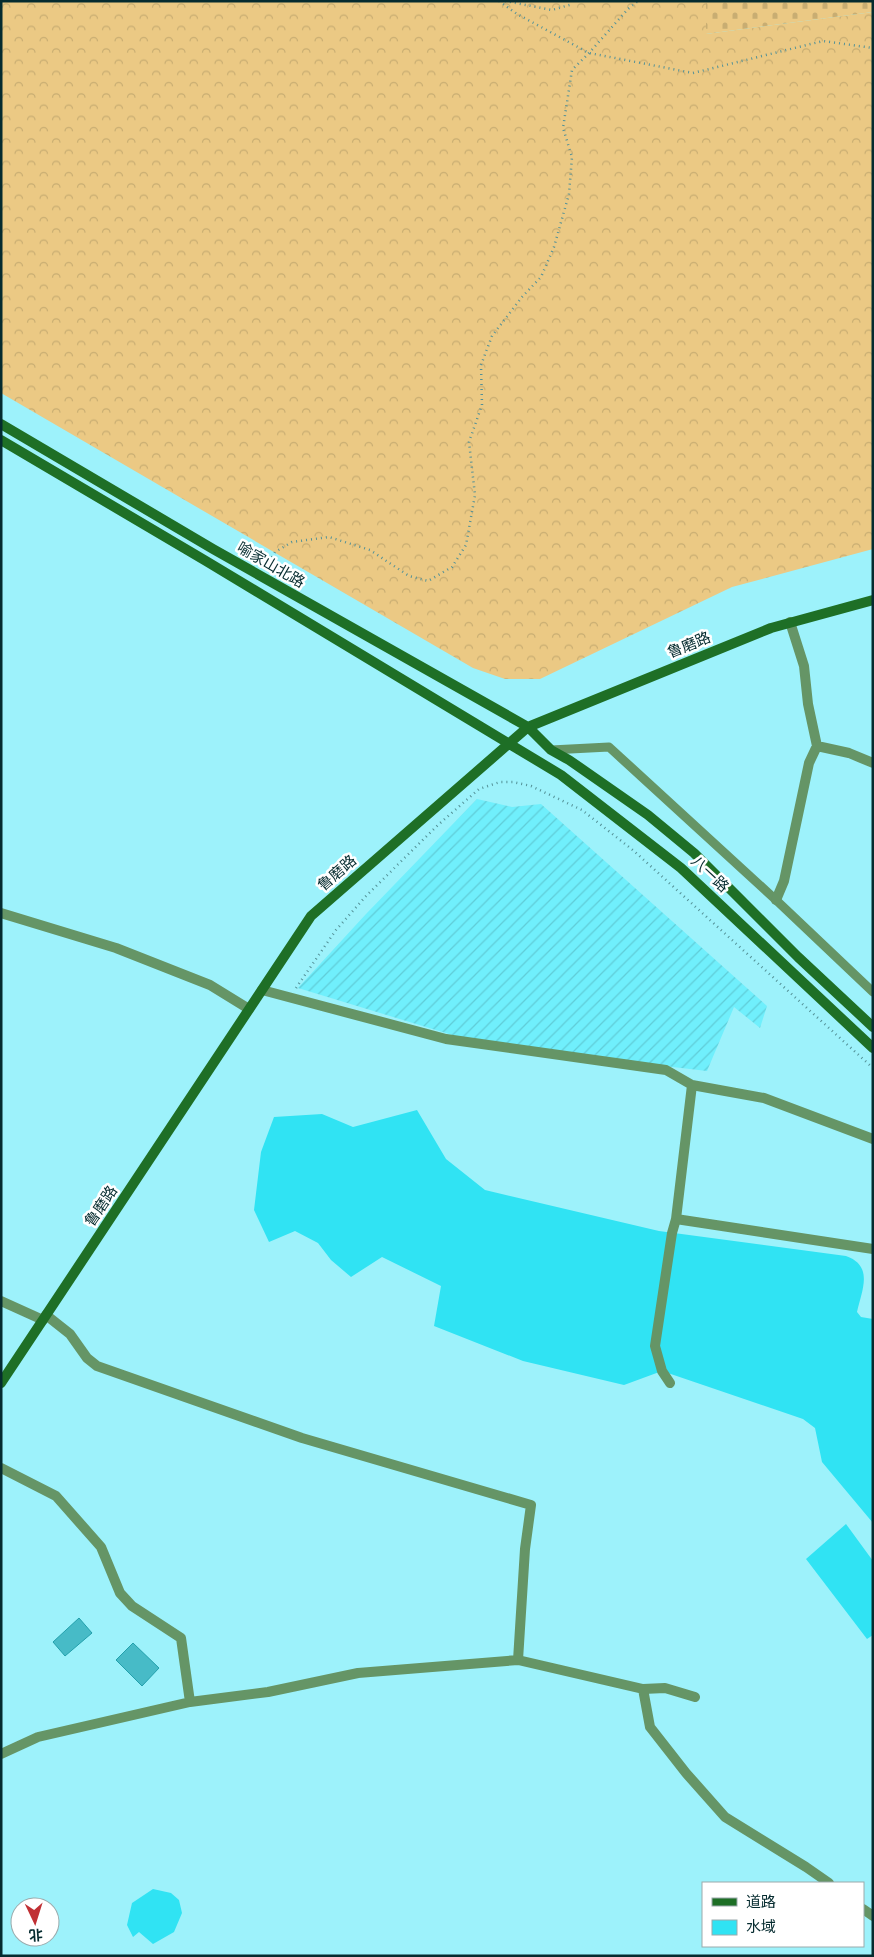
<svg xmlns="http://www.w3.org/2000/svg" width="874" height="1957" font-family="'Source Sans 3','Noto Sans SC',sans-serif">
<defs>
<pattern id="industrial-furrows" width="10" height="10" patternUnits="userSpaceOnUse" patternTransform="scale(1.25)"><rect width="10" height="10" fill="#70effc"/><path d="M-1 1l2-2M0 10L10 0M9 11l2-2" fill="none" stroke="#60cdd8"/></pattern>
<pattern id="forest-crowns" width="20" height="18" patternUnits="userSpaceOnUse" patternTransform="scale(1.25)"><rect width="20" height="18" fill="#ebc984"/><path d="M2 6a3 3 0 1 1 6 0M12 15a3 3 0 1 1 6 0" fill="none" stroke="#c8ad72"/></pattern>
<pattern id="cemetery-stones" width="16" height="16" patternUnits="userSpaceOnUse" patternTransform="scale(1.25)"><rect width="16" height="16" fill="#ebc984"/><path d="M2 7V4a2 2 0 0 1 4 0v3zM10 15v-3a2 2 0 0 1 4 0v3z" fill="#c8ad72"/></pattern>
</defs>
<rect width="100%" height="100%" fill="#9df2fb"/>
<path fill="url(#industrial-furrows)" d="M 477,799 L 512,807 L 541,804 L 767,1006 L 760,1028 L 734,1007 L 707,1071 L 485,1045 L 298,988 L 366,914 Z"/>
<path fill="url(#forest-crowns)" d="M 1,1 L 706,1 L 706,34 L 873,12 L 873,549 L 732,587 L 540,679 L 505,679 L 473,668 L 1,393 Z"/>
<path fill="url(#cemetery-stones)" d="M 706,1 L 873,1 L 873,12 L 706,34 Z"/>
<path fill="#30e3f3" d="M 417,1110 L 446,1159 L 485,1190 L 659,1231 L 846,1256 C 874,1266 862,1290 857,1312 L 861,1317 L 873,1319 L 873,1523 L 822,1462 L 815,1428 L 803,1419 L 662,1371 L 624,1385 L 523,1361 L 434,1326 L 441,1286 L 382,1257 L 351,1277 L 331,1260 L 318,1243 L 295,1231 L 269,1242 L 254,1210 L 261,1152 L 274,1117 L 322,1114 L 353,1127 Z
M 846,1524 L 873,1561 L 873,1635 L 867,1639 L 806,1559 Z
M 153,1889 L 171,1893 L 179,1900 L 182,1913 L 174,1932 L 153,1944 L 139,1932 L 133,1937 L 127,1925 L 132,1903 Z"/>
<path fill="#47bbc7" stroke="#22a0ac" d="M 79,1618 L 92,1633 L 65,1656 L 53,1642 Z
M 133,1643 L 159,1668 L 142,1686 L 116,1660 Z"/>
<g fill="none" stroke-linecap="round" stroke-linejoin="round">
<path stroke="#539197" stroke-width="2.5" stroke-dasharray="1 4" stroke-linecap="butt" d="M 499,1 L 517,14 L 589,53 L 693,73 L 823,41 L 873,48
M 505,1 L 552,10 L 573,4
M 267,566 L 275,552 L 292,542 L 329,537 L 370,550 L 409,576 L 428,581 L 452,567 L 466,545 L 475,495 L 469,442 L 482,405 L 481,365 L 492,336 L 522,297 L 541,277 L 554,247 L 569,194 L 572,157 L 563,128 L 572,70 L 589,53 L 628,9 L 638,1
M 296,988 L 336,930 L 366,896 L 438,825 L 479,789 L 500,782 L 513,782 L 531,786 L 582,810 L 634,851 L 873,1068"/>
<path stroke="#659566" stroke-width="9" d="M 551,750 L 609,747 L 776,900 L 873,992"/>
<path stroke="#659566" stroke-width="10" d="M 790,622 L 804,666 L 808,704 L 817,746 L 849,753 L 873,763
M 776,900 L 784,881 L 809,763 L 817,746
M 1,913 L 116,948 L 210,985 L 249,1009
M 262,990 L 446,1039 L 666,1070 L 692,1085 L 764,1098 L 873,1139
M 692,1085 L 676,1219 L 873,1249
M 1,1301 L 43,1320
M 46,1315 L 70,1334 L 87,1358 L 97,1366 L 302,1438 L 531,1505 L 525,1549 L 518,1660 L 643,1689 L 650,1727 L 686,1773 L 725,1817 L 806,1867 L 829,1883
M 670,1383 L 662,1371 L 655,1346 L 672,1233 L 676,1219
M 1,1468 L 56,1496 L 101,1547 L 120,1593 L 132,1606 L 181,1638 L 190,1702 L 268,1692 L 358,1673 L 518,1660
M 643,1689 L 665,1688 L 695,1697
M 1,1754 L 38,1737 L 190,1702
M 863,1909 L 873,1916"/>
<path stroke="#1e6f26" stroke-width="10" d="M 1,424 L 213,549 L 528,727 L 551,750 L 569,760 L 648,815 L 694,853 L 798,957 L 873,1027
M 1,440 L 206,561 L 561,775 L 681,868 L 873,1048
M 1,1383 L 311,916 L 528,727 L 771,628 L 873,600"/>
</g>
<g text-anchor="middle" stroke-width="5" stroke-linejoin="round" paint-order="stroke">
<g font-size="15" fill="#052b2f" stroke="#fff">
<text transform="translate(271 565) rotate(30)" y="5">喻家山北路</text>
<text transform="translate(689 645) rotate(-22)" y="5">鲁磨路</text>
<text transform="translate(337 873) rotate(-41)" y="5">鲁磨路</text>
<text transform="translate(710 874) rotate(43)" y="5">八一路</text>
<text transform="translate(101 1206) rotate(-56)" y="5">鲁磨路</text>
</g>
</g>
<rect width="874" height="1957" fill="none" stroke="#052b2f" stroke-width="5"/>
<rect x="702" y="1882" width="162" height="65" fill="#ffffff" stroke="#9baaac"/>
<rect x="712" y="1898" width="25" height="8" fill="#1e6f26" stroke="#9baaac"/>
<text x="746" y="1907" font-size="15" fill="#052b2f">道路</text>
<rect x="712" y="1920" width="25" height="15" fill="#30e3f3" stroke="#9baaac"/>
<text x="746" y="1932" font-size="15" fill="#052b2f">水域</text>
<g transform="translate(35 1922) rotate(176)"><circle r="24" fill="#ffffff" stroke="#9baaac"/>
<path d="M0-4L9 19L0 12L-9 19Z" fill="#c03034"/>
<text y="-8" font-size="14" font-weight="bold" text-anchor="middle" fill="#052b2f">北</text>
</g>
</svg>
